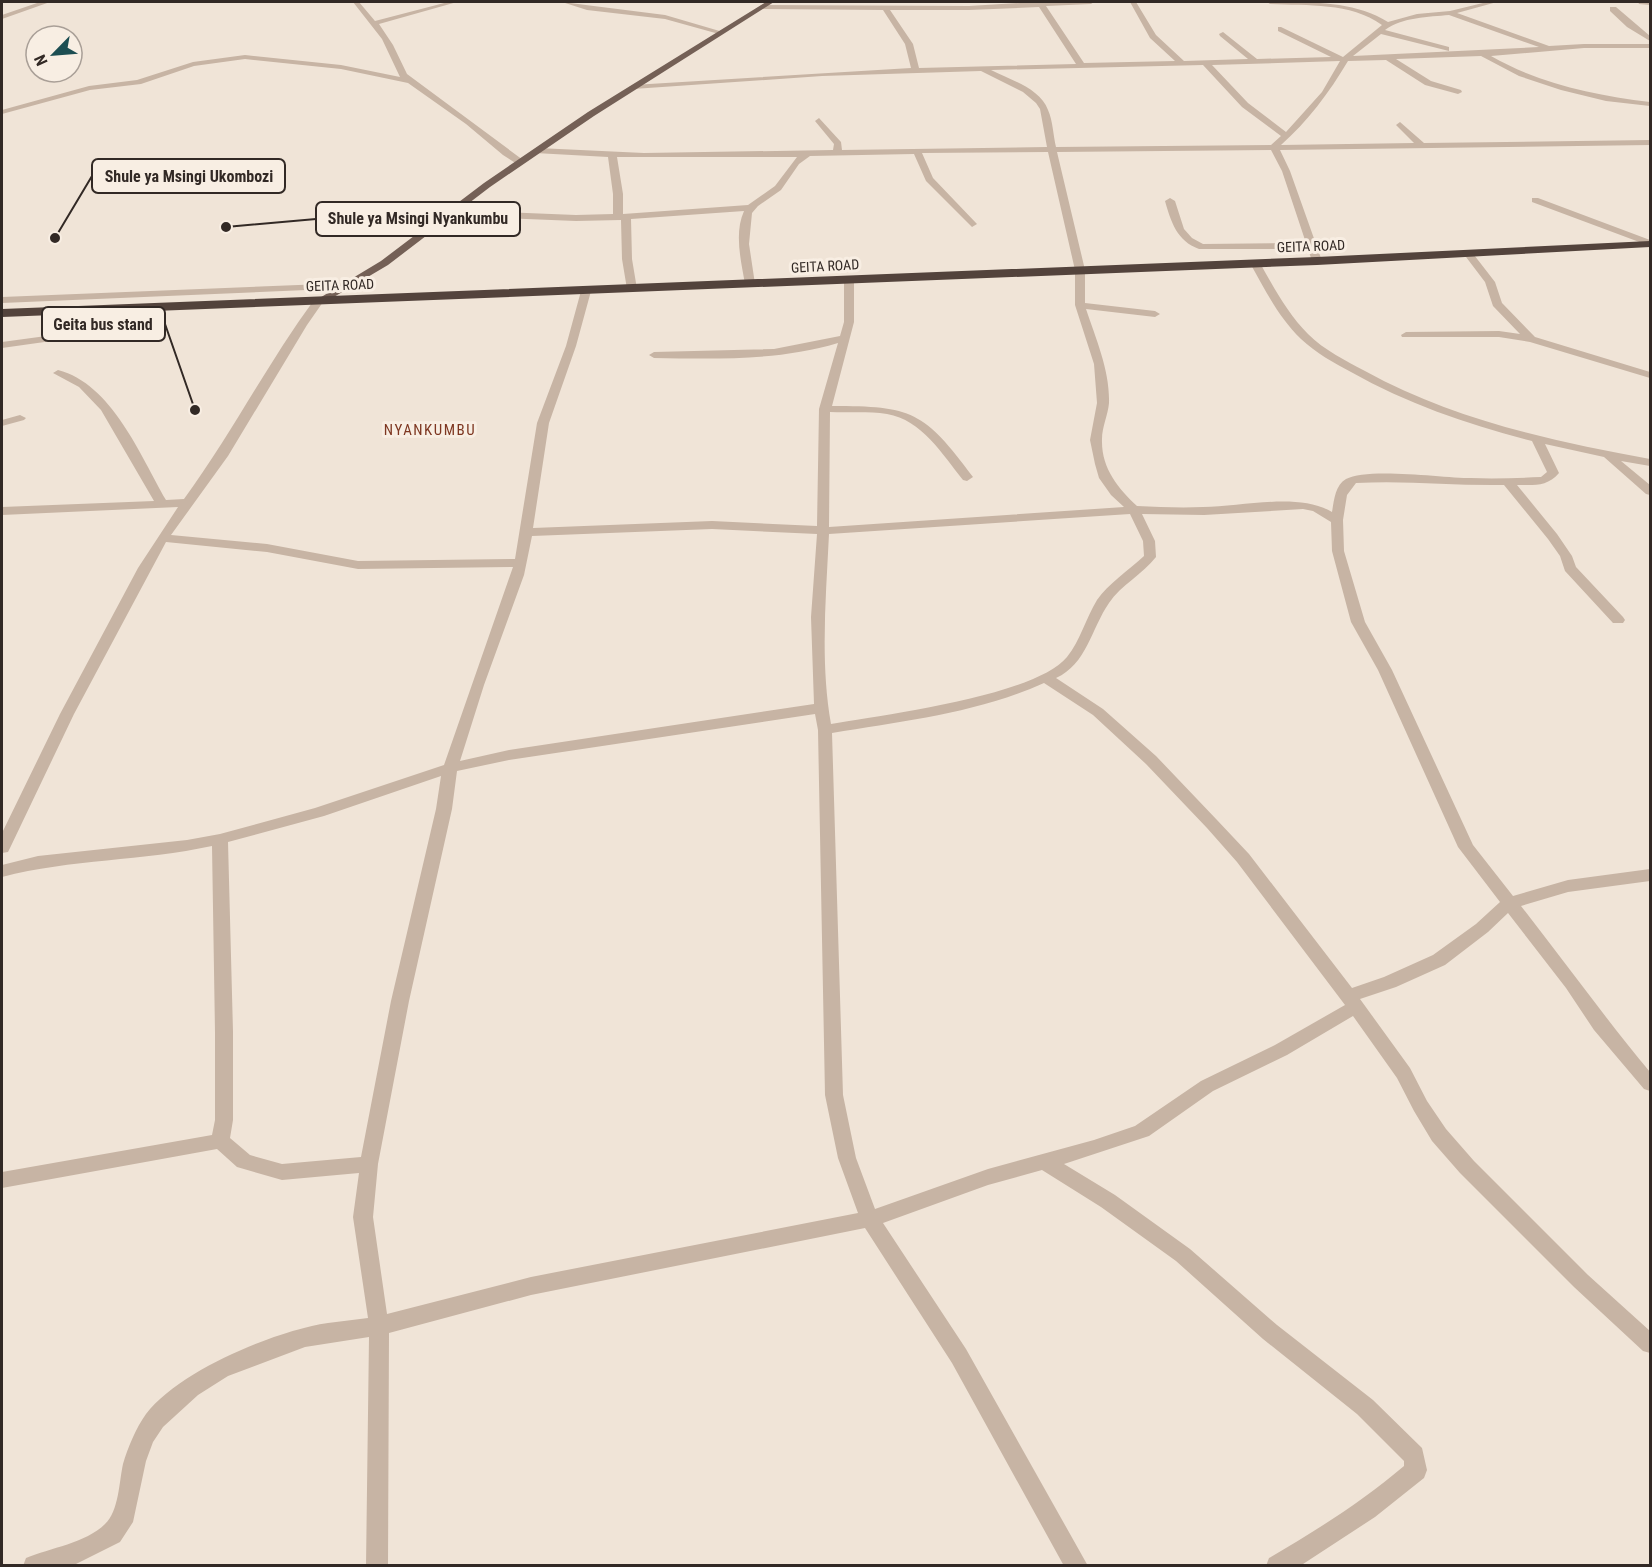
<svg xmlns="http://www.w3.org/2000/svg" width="1652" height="1567" font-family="'Roboto Condensed',sans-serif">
<rect width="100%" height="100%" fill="#f0e4d7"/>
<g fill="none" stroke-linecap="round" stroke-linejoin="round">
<path fill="#c7b4a4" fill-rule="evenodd" d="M 40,2 L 50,2 L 2,19 L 2,15 Z
M 353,2 L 359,2 L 375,21 L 448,2 L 457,2 L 379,24 L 393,45 L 407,74 L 523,160 L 523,164 L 517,164 L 503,155 L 466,124 L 408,83 L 341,69 L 245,59 L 194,66 L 141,84 L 90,90 L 2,114 L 2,110 L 89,86 L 137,80 L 193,62 L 245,55 L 341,65 L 400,77 L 382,39 Z
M 562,2 L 665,15 L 723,32 L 719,34 L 665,19 L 587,10 Z
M 1037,2 L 1094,2 L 1091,4 L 1046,6 L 1084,63 L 1175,61 L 1150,38 L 1130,2 L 1136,2 L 1156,35 L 1184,61 L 1248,59 L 1220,36 L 1219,34 L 1223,32 L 1257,59 L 1331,57 L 1278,31 L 1278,27 L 1281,27 L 1343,57 L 1382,25 C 1350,2 1308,6 1270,4 L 1267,2 C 1308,2 1353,0 1388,22 L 1417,14 L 1450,11 L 1487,2 L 1497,2 L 1457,13 L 1549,46 L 1584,44 L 1650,44 L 1650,48 L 1584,48 L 1491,56 C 1540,84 1594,95 1650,102 L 1650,106 L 1606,101 L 1561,90 L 1519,76 L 1481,56 L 1396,59 L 1431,81 L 1461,90 L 1462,92 L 1458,94 L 1425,85 L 1386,60 L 1348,61 C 1329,93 1307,122 1281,145 L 1414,143 L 1396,125 L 1400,122 L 1424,143 L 1650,140 L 1650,145 L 1280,150 L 1290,171 L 1322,261 L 1317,264 L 1312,261 L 1308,249 L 1199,249 C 1177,241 1171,222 1165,201 L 1170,198 L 1175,201 L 1184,229 L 1192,238 L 1203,244 L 1306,243 L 1282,171 L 1271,150 L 1057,152 L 1085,270 L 1085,303 L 1155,311 L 1160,314 L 1155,317 L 1086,309 C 1096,339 1110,371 1109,403 C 1108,415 1102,427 1102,439 C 1101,468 1118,488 1137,506 C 1159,507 1181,508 1203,507 C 1242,507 1298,492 1332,512 C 1334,501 1335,485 1346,479 C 1367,467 1444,478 1471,478 C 1494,479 1518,478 1541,477 L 1547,472 L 1532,441 C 1469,425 1408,404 1351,372 C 1334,363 1316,353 1301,339 C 1279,318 1265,290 1250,263 L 1255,260 L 1260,263 C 1274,288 1288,314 1308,334 C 1324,350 1346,361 1365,371 C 1454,420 1552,441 1650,459 L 1650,466 L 1621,461 L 1650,485 L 1650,495 L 1646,494 L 1604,457 L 1545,444 L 1559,473 C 1547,487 1534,485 1517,485 L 1557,534 L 1572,556 L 1576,567 L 1623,617 L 1625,620 L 1623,623 L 1613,623 L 1565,571 L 1560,556 L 1548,539 L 1504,485 C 1455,486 1406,480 1356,483 L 1347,495 L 1343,520 L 1344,551 L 1365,622 L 1392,670 L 1473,845 L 1513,896 L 1568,880 L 1650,869 L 1650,881 L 1568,892 L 1521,906 C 1564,961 1605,1018 1650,1072 L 1650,1091 L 1644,1089 L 1594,1030 L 1566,988 L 1508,913 L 1488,932 L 1445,965 L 1396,987 L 1360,999 L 1410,1068 L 1427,1101 L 1446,1129 L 1474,1161 L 1588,1275 L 1650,1331 L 1650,1353 L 1643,1351 L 1574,1287 L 1460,1173 L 1432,1141 L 1414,1111 L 1397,1078 L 1353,1016 L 1287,1055 L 1213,1091 L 1149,1136 L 1064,1164 L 1115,1195 L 1190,1249 L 1277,1325 L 1373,1400 L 1422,1448 L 1427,1470 L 1424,1478 L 1375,1517 L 1300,1566 L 1266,1566 L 1269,1558 C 1317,1530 1363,1501 1404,1466 L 1404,1461 L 1357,1414 L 1263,1339 L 1176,1261 L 1101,1207 L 1042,1170 L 988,1185 L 883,1223 L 966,1349 L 1088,1566 L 1064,1566 L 952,1363 L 865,1228 L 531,1295 L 389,1333 L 388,1566 L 366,1566 L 369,1337 L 305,1347 L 228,1376 L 198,1395 L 163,1427 L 153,1442 L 146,1461 L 133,1522 L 120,1542 L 72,1566 L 23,1566 L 26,1558 C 50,1548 86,1543 105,1524 C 119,1511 119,1482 123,1464 C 128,1447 136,1428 146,1414 C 177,1374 256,1340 304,1328 C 325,1322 347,1321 368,1318 L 353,1217 L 359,1173 L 282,1180 L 237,1167 L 217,1149 L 2,1188 L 2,1172 L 212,1135 L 215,1120 L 215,1032 L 212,846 C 143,861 71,859 2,877 L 2,865 L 38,856 L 187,840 L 220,834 L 315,808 L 444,765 L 513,567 L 358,569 L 267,552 L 166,542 L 74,714 L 10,848 L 8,852 L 2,853 L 2,833 L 60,714 L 138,568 L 178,507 L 2,515 L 2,507 L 154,501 L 101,410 L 79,387 L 53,373 L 58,370 C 112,384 140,455 166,500 L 184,499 C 231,435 267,364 314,300 L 322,300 L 323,302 L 307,325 L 228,456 L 171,535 L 267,544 L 358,561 L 515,559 L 537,423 L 566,346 L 581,291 L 586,288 L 591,291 L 576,346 L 549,423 L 533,528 L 712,521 L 817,526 L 819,409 L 838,343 C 778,361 716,359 654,358 L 649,355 L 654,352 L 774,349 L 840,336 L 844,322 L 844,280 L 849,277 L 854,280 L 854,322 L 832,406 C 912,406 924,411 973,477 L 967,481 L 963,480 C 942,454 922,420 887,414 C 868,411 849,413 830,412 L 829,527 L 1124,507 L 1111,495 L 1099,478 L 1095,464 L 1090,440 L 1097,403 L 1094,364 L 1075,305 L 1075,270 L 1048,152 L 922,153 L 933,178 L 977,224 L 972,227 L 926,181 L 914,154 L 810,156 L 799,164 L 781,190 L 758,206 L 752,213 L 749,244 L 755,284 L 750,287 L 745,284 C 741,261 734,233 744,211 L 631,219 L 632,259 L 637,289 L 632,292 L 627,289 L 622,259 L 621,220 L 576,221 L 450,216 L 445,213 L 450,210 L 576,215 L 613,214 L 613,194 L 608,157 L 535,153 L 534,151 L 538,148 L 644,153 L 833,150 L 834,144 L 815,121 L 819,118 L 841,142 L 842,150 L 1047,147 L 1040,109 L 1036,103 L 1023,92 L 981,71 L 822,76 L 633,89 L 629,87 L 633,85 L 911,68 L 905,44 L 883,10 L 758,9 L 761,5 L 969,6 ZM 1039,7 L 1076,64 L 919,68 L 913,44 L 890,10 L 969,10 ZM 1449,15 L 1539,47 L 1353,56 L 1381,34 L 1449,51 L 1449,47 L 1385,30 C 1402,17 1429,17 1449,15 ZM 1340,61 L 1322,92 L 1286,132 L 1248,103 L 1212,65 ZM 1203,65 L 1242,107 L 1281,136 L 1271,145 L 1056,147 C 1053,135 1053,121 1048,110 C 1040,88 1010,80 991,70 ZM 617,157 L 797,157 L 775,186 L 748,205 L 623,214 L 623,194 ZM 1303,509 L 1313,511 L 1331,522 L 1332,551 L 1351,622 L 1378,670 L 1458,847 L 1500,902 L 1476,924 L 1433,955 L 1384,977 L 1352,988 L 1249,854 L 1217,820 L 1156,756 L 1103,709 L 1056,678 C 1087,664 1091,629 1109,603 C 1121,585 1143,574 1156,557 L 1155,541 L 1142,514 L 1204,515 ZM 1130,514 L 1143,541 L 1144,556 C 1129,570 1108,584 1097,600 C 1086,618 1080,641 1067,657 C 1035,696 883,715 831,724 C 820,662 826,597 829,534 ZM 712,529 L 817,534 L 811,617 L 814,704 L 509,750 L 460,761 L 484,685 L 524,575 L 532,536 ZM 1044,683 L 1093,715 L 1146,764 L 1207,828 L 1237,862 L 1345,1005 L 1275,1045 L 1201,1081 L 1135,1126 L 1094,1140 L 988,1169 L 875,1209 L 856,1158 L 843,1095 L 832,733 C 904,721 977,713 1044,683 ZM 815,714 L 818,730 L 825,1095 L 838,1158 L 858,1213 L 531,1277 L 387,1314 L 373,1217 L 378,1164 L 409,1001 L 452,809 L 457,771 L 509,760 ZM 441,776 L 436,809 L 391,1001 L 361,1157 L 282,1164 L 250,1155 L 230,1138 L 233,1120 L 233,1032 L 228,842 L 324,816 Z
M 1638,2 L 1650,2 L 1650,5 L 1639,4 Z
M 1610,7 L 1616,7 L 1650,36 L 1650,41 L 1627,27 L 1610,11 Z
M 1532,198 L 1538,198 L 1650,240 L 1650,246 L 1532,202 Z
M 1465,251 L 1471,251 L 1495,282 L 1502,303 L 1535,337 L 1650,372 L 1650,378 L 1530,342 L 1499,337 L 1402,337 L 1401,335 L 1406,332 L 1499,331 L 1520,334 L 1493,306 L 1485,282 L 1463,253 Z
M 349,283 L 353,284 L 353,288 L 2,303 L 2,297 Z
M 83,331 L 87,332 L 87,336 L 2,348 L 2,342 Z
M 20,415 L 26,418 L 24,420 L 2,426 L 2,420 Z"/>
<path fill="#746056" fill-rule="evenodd" d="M 766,2 L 774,2 L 594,116 L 490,187 L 388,265 L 322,304 L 313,302 L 381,261 L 484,183 L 588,112 Z"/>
<path fill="#53433c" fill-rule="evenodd" d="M 1650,241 L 1650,247 L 1317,265 L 2,317 L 2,309 L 1317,257 Z"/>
</g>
<g text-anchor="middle" stroke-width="6" stroke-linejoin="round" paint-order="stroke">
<g font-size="14" fill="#322925" stroke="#f8eee3">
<text transform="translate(1311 246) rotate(-2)" y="5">GEITA ROAD</text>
<text transform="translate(825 266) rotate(-3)" y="5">GEITA ROAD</text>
<text transform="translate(340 285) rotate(-2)" y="5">GEITA ROAD</text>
</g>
<g font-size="15" letter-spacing="1.5" fill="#7e3721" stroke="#f8eee3">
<text x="430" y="435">NYANKUMBU</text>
</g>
</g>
<path fill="none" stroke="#322925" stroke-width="2" d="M55 238L92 176M226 227L316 219M195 410L165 324"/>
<g fill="#322925" stroke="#f8eee3" stroke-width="2">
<circle cx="55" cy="238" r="6"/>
<circle cx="226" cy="227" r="6"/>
<circle cx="195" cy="410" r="6"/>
</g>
<g fill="#f8eee3" stroke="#322925" stroke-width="2">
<rect x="92" y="159" width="193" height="34" rx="6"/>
<rect x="316" y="202" width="204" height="34" rx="6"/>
<rect x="42" y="307" width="123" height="34" rx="6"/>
</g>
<g font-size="16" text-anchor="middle" font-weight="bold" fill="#322925">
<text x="189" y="182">Shule ya Msingi Ukombozi</text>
<text x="418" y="224">Shule ya Msingi Nyankumbu</text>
<text x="103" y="330">Geita bus stand</text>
</g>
<rect width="1652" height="1567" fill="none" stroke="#322925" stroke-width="6"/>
<g transform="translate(54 54) rotate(245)"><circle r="28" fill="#f8eee3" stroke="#a99f97" stroke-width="1.5"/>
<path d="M0-4.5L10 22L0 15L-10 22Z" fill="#1d4e52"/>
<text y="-9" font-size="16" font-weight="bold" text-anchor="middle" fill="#322925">N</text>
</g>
</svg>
